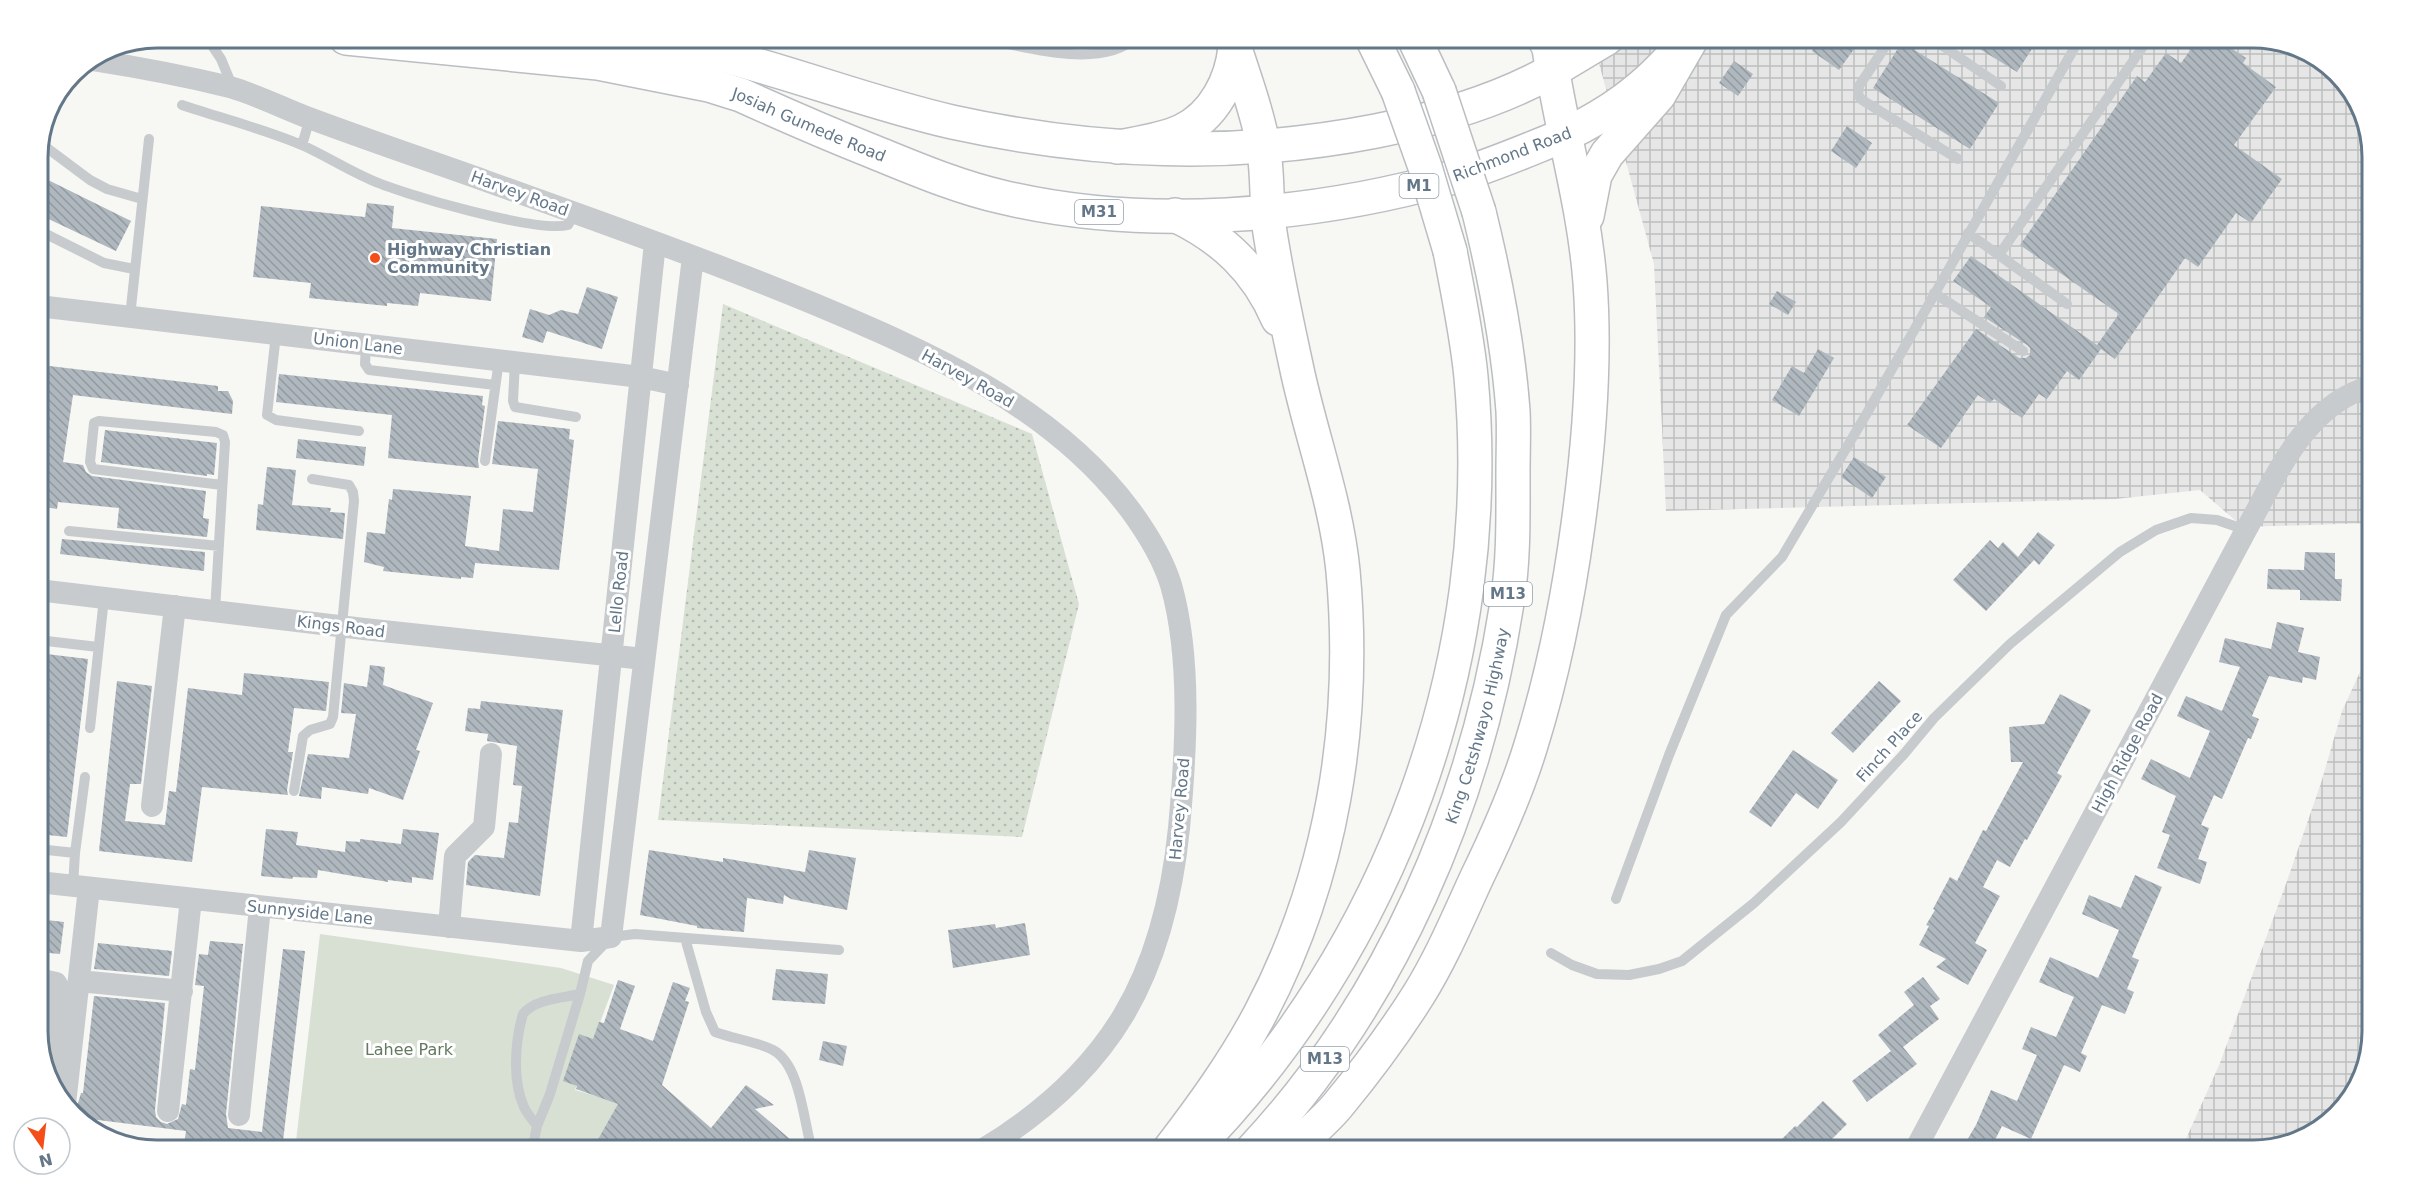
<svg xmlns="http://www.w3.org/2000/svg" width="2410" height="1188" font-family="'DejaVu Sans',sans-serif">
<defs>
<pattern id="industrial-grid" width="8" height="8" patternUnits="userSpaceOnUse" patternTransform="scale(1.5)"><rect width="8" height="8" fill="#e5e6e5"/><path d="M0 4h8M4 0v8" fill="none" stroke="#bdbfbf"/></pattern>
<pattern id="grass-dots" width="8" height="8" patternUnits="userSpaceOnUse" patternTransform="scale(1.5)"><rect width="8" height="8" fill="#d8e0d4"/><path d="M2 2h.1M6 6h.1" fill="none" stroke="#b3bab2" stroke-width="1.8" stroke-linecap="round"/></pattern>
<pattern id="building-back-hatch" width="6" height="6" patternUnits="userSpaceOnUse" patternTransform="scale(1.5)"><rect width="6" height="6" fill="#afb8be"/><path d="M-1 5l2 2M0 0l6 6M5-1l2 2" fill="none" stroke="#929aa0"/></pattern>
</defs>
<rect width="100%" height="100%" fill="#f7f7f4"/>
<path fill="url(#industrial-grid)" d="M 1592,38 L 2253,38 L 2305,50 L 2352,90 L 2372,150 L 2372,523 L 2243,527 L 2200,490 L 2115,499 L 1666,511 L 1654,264 Z
M 2372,646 L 2372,1031 L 2360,1083 L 2319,1131 L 2253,1150 L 2181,1150 L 2220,1063 L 2287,881 L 2321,783 L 2342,711 Z"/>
<path fill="url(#grass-dots)" d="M 723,304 L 1032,434 L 1079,604 L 1022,837 L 658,820 Z"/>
<path fill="#d8e0d4" d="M 320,934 L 561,968 L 614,985 L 575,1090 L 654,1113 L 698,1150 L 295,1150 Z"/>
<path fill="url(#building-back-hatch)" d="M 1816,38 L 1862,38 L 1839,70 L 1812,51 Z
M 1962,38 L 2039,38 L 2017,72 Z
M 2199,38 L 2216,38 L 2246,58 L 2243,63 L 2276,87 L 2234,145 L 2282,179 L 2251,223 L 2236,213 L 2198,267 L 2185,258 L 2115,359 L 2101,349 L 2079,380 L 2067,371 L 2047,399 L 2039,394 L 2022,418 L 1994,399 L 1990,403 L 1978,395 L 1941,448 L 1907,425 L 1976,329 L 2019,358 L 2026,358 L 2030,355 L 2030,348 L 2027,345 L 1984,317 L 1991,307 L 1953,281 L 1971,256 L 2097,345 L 2119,314 L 2020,245 L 2137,76 L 2145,82 L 2166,53 L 2181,63 Z
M 1902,42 L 1999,103 L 1970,149 L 1873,88 Z
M 1734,61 L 1753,74 L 1738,96 L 1719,83 Z
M 1847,126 L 1872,143 L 1856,168 L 1831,151 Z
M 38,175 L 131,221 L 116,251 L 38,214 Z
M 367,203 L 394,206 L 392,228 L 497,239 L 491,301 L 420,293 L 418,306 L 387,303 L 387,306 L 309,298 L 311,283 L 253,277 L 261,206 L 365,217 Z
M 587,287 L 618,297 L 602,349 L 547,331 L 543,343 L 522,337 L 530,309 L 549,315 L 561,310 L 578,314 Z
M 1777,291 L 1796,302 L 1788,315 L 1769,304 Z
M 1818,349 L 1834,358 L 1799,416 L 1772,400 L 1792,366 L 1804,373 Z
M 41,365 L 218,386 L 218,391 L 228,391 L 233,401 L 232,414 L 73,395 L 63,462 L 83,465 L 86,472 L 92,476 L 206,491 L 203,518 L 209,519 L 207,537 L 117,528 L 119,508 L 58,502 L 57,509 L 38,506 L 38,474 L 48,388 L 38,387 Z
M 279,374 L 483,396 L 482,405 L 485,406 L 478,460 L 479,468 L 388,458 L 392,415 L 276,402 Z
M 498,421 L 570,429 L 569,439 L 574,440 L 559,570 L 475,563 L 473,578 L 461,577 L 461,579 L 383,571 L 384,567 L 364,562 L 367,532 L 385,534 L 389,499 L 392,500 L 393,489 L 471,496 L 465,546 L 499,551 L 503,509 L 533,512 L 538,469 L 492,464 Z
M 105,430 L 217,443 L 214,475 L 207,474 L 207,476 L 101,462 Z
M 298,439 L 366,447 L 364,466 L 296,458 Z
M 1854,457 L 1886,477 L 1872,498 L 1841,477 Z
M 267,467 L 296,470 L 292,505 L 331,508 L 330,512 L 345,513 L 343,539 L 256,530 L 258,504 L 263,505 Z
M 2038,532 L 2055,545 L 2039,565 L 2034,560 L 1986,611 L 1953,580 L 1990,540 L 1998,548 L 2003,542 L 2018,557 Z
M 62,539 L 205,552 L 204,571 L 60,554 Z
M 2305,552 L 2335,553 L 2335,579 L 2342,579 L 2341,601 L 2300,600 L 2300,590 L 2267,589 L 2268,569 L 2304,570 Z
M 2277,622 L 2304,628 L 2298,652 L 2320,657 L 2316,680 L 2303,677 L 2302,683 L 2269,676 L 2252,716 L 2259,719 L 2251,739 L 2248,738 L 2222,799 L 2214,795 L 2201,825 L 2209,828 L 2198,859 L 2207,862 L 2200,884 L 2157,868 L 2170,835 L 2162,832 L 2176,796 L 2141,779 L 2151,759 L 2190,778 L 2210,731 L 2177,716 L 2186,696 L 2222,711 L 2240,667 L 2219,662 L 2225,638 L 2271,649 Z
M 38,653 L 88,659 L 67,837 L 38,834 Z
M 370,665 L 385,667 L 383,685 L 433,703 L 416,750 L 420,751 L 403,800 L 369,788 L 368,794 L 322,787 L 321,799 L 299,796 L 308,754 L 349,758 L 356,714 L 341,713 L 344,683 L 367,687 Z
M 244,673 L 329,682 L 326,711 L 294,708 L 288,752 L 293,752 L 287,790 L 288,795 L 202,787 L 192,862 L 99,851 L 117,681 L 152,686 L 141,784 L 130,784 L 125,821 L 165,825 L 169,791 L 176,792 L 188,688 L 242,695 Z
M 1879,681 L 1901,701 L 1853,753 L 1831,733 Z
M 2060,694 L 2091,710 L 2057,773 L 2062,776 L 2027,840 L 2025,839 L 2010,867 L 1997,860 L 1983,887 L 2000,896 L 1975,943 L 1987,950 L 1968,985 L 1936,967 L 1946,959 L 1919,945 L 1929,926 L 1926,925 L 1935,910 L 1933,909 L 1950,877 L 1957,881 L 1983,830 L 1986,831 L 2023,762 L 2011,762 L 2009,727 L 2044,724 Z
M 481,701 L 563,710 L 540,896 L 466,885 L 468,862 L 475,855 L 504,858 L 509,822 L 518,823 L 522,786 L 513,785 L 517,746 L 487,741 L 488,734 L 465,731 L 468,708 L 480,709 Z
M 1793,750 L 1838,780 L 1818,809 L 1796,793 L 1771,827 L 1749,812 Z
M 266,829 L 298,832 L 296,845 L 345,852 L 346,841 L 360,842 L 360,839 L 401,844 L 403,829 L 439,833 L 433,880 L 412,877 L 412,883 L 388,880 L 388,882 L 318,870 L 317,878 L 293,877 L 292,879 L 261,876 Z
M 649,850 L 723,862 L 723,858 L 805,872 L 809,850 L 856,858 L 847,910 L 791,899 L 784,895 L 783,904 L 747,898 L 744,932 L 697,928 L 697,926 L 640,915 Z
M 2135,875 L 2162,887 L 2132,957 L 2139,960 L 2127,989 L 2134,992 L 2125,1014 L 2102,1005 L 2081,1053 L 2087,1056 L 2080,1072 L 2064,1065 L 2031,1139 L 2002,1126 L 1990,1150 L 1961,1150 L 1976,1125 L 1991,1090 L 2017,1101 L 2037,1055 L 2022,1049 L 2031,1027 L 2056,1037 L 2074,997 L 2039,982 L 2050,957 L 2098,978 L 2119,930 L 2082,914 L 2089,895 L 2121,908 Z
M 38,919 L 64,922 L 60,954 L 38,952 Z
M 1025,923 L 1030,955 L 953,968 L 948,930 L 995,924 L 996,928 Z
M 210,941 L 243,944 L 226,1114 L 228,1128 L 262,1132 L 283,949 L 305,951 L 282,1150 L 229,1150 L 184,1145 L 186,1131 L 82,1118 L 75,1113 L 81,1093 L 83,1093 L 94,996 L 165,1003 L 155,1110 L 156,1117 L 161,1122 L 167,1124 L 178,1119 L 182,1104 L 186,1105 L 190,1069 L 195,1070 L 204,986 L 195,985 L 199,954 L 208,955 Z
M 98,943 L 172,951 L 169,976 L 94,969 Z
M 776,969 L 828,974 L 825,1004 L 772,1000 Z
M 1923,977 L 1940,999 L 1930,1006 L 1939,1019 L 1903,1047 L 1917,1064 L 1867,1102 L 1852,1081 L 1891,1051 L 1878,1035 L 1914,1005 L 1904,992 Z
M 618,980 L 635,986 L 620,1029 L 653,1041 L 673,982 L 690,988 L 685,1001 L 689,1002 L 662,1085 L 711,1128 L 746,1085 L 774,1105 L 755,1109 L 791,1140 L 788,1150 L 592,1150 L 618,1104 L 576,1089 L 577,1086 L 563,1081 L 579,1034 L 593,1039 L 599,1022 L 604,1023 Z
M 823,1041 L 847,1046 L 843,1066 L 819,1060 Z
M 1823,1101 L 1847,1124 L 1821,1150 L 1787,1150 L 1779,1142 L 1795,1126 L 1797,1127 Z"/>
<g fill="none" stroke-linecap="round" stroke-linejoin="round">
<g stroke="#babec2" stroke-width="36">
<g id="primary">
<path id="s1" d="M 346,38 L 598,63 L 709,85 L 741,95 C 785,115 829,134 874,152 C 916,169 958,187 1002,197 C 1145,231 1310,217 1450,178 C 1489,167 1527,150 1565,135"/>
<path d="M 622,38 C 654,42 686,47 717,54 C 796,74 873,104 952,122 C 1094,153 1233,159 1376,131 C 1437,119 1498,101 1552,71"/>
</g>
</g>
<g stroke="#bbbec1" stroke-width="36">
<path id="trunk" d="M 1552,71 L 1607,38
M 1565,135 C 1610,113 1643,90 1676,52"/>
</g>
<g stroke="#bbbec1" stroke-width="36">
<g id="motorway">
<path d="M 1372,38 L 1398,91"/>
<path d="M 1414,38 L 1439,91"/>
<path d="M 1118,147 C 1139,143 1163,140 1182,131 C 1214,116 1232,80 1235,47"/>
<path d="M 1175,215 C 1223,238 1257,270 1278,319"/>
<path d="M 1587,216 L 1595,175 L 1607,154 L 1659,95 L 1692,38"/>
<path d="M 1169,1150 C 1202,1107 1234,1063 1260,1014 C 1332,878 1357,723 1343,571 C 1336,500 1310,433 1296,365 C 1286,319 1276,273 1269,226 C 1266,199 1268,171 1263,145 C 1257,108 1242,73 1232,38"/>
<path d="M 1193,1150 C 1392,948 1497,660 1471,377 C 1467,335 1458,293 1450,251"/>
<path id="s2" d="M 1252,1150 C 1391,1002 1476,803 1507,603 C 1514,560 1513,515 1513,472 C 1513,452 1514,431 1513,411 C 1508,343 1495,277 1479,212"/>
<path d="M 1292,1150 C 1307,1135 1325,1121 1338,1105 C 1367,1070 1395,1032 1419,994 C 1442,957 1459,916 1477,877 C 1498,834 1517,791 1531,745 C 1553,674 1568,599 1578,525 C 1589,445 1596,363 1590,282 C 1584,203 1560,126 1549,48 L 1544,38"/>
</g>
</g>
<path stroke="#c7cbce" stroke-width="10" d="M 207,38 L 221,59 L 233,88
M 982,38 C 1022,47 1102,70 1135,38
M 1891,38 L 1859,86 L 1858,95 L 1862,100 L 1958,159
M 1931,38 L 2001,86
M 182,105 C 220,118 268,130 304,146 C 326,156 346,169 369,179 C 401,194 537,233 568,225 L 575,213
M 39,142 L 90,180 L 107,189 L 142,199
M 302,145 L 310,118
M 38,230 L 104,263 L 134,269
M 1968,233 L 2067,304
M 1999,255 L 2142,48
M 1934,293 L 2023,351
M 130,317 L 149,139
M 276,334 L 267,415 L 276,420 L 359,431
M 366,344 L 365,364 L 369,370 L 495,385
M 515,362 L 513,401 L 515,407 L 576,417
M 485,461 L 499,360
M 69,531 L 219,546
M 215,611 L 225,442 L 223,435 L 216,432 L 99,421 L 94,423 L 90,462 L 93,469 L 222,485
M 38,640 L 98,647
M 90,728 L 104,598
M 294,791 L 303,736 L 310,730 L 330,724 L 333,717 L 354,501 L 353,492 L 349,485 L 312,479
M 38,849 L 75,853 L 85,777
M 73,886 L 75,853
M 1616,899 L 1669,755 L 1726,615 L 1782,557 L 1867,413 L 2080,38
M 685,938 L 706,1012 L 715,1032 C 734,1039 755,1041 773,1050 C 799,1064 803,1115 810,1142 L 810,1150
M 1551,953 L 1572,965 L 1597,974 L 1629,975 L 1659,969 L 1682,961 L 1754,903 L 1841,822 L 1904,754 L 1934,718 L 2010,644 L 2120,552 L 2156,530 L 2191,518 L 2217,520 L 2246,530
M 537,1126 C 533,1120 527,1114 524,1107 C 512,1081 515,1041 523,1014 C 535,999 562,998 580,994
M 532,1150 L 537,1126 L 550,1094 L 580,994 L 588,961 L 611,937 L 635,934 L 839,950"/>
<path stroke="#c7cbce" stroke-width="22" d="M 92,60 C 137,67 185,76 230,87 C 257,95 283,108 309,118 C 368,140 427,160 486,181 C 595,220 705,259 812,303 C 929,352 1053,406 1131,511 C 1147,533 1163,559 1171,585 C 1192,659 1186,752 1179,828 C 1164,977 1111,1072 982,1150
M 38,306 L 641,377 L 678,385
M 38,590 L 364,629 L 644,659
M 152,806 L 175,606
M 38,882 L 581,941 L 611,937 L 693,257
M 449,927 L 455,856 L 484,827 L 491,754
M 581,941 L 655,243
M 38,979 L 56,983 L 59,989 L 52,1060 L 48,1068
M 79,981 L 182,991
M 65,1104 L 89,888
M 168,1111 L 191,899
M 239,1115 L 260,907
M 1915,1150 L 2246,530 C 2277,475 2305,404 2372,386"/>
<use href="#primary" stroke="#fff" stroke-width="33"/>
<use href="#trunk" stroke="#fff" stroke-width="33"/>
<use href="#motorway" stroke="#fff" stroke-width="33"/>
<g stroke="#bbbec1" stroke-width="36" stroke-linecap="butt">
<path id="motorway-bridge" d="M 1398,91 L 1425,167 L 1450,251
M 1439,91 L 1479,212"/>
</g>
<use href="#motorway-bridge" stroke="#fff" stroke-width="33"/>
</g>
<circle fill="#f44d18" stroke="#fff" stroke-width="2" cx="375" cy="258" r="6"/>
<g text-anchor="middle" stroke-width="6" stroke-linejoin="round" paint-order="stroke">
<g fill="#fff" stroke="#92a0ac" stroke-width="1.5">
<rect x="1399.5" y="174" width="39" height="24" rx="4.5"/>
<rect x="1075" y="200" width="48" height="24" rx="4.5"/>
<rect x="1484" y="582" width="48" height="24" rx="4.5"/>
<rect x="1301" y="1047" width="48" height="24" rx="4.5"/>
</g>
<g font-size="15" font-weight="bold" fill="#637788">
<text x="1419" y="191">M1</text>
<text x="1099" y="217">M31</text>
<text x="1508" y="599">M13</text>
<text x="1325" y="1064">M13</text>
</g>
<g font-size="16" fill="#637788" stroke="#fff">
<text dy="6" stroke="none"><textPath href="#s1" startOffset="474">Josiah Gumede Road</textPath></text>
<text transform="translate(1512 154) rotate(-21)" y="6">Richmond Road</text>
<text transform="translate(520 193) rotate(20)" y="6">Harvey Road</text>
<text transform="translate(358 343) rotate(7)" y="6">Union Lane</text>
<text transform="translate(968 378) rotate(29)" y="6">Harvey Road</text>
<text transform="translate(618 592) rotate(-84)" y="6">Lello Road</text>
<text transform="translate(341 626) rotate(7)" y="6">Kings Road</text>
<text dy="6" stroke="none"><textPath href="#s2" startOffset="486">King Cetshwayo Highway</textPath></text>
<text transform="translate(1889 746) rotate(-48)" y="6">Finch Place</text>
<text transform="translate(2127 753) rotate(-62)" y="6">High Ridge Road</text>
<text transform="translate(1179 809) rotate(-85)" y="6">Harvey Road</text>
<text transform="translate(310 912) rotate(6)" y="6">Sunnyside Lane</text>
</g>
<g font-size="16" font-weight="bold" fill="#637788" stroke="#fff" text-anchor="start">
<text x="387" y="255">Highway Christian<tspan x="387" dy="18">Community</tspan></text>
</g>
<g font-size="16" fill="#64795f" stroke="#fff">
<text x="409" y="1055">Lahee Park</text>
</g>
</g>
<path d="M0 0H2410V1188H0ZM157 48H2253A109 109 0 0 1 2362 157V1031A109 109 0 0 1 2253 1140H157A109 109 0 0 1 48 1031V157A109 109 0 0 1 157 48Z" fill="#fff" fill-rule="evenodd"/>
<path fill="none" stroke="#637788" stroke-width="3" d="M157 48H2253A109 109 0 0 1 2362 157V1031A109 109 0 0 1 2253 1140H157A109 109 0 0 1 48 1031V157A109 109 0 0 1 157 48Z"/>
<g transform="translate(42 1146) rotate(166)"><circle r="28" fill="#ffffff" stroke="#c1c9cf" stroke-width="1.5"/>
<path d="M0-4.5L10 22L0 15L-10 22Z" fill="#f44d18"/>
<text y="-9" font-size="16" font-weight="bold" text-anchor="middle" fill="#637788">N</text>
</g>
</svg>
